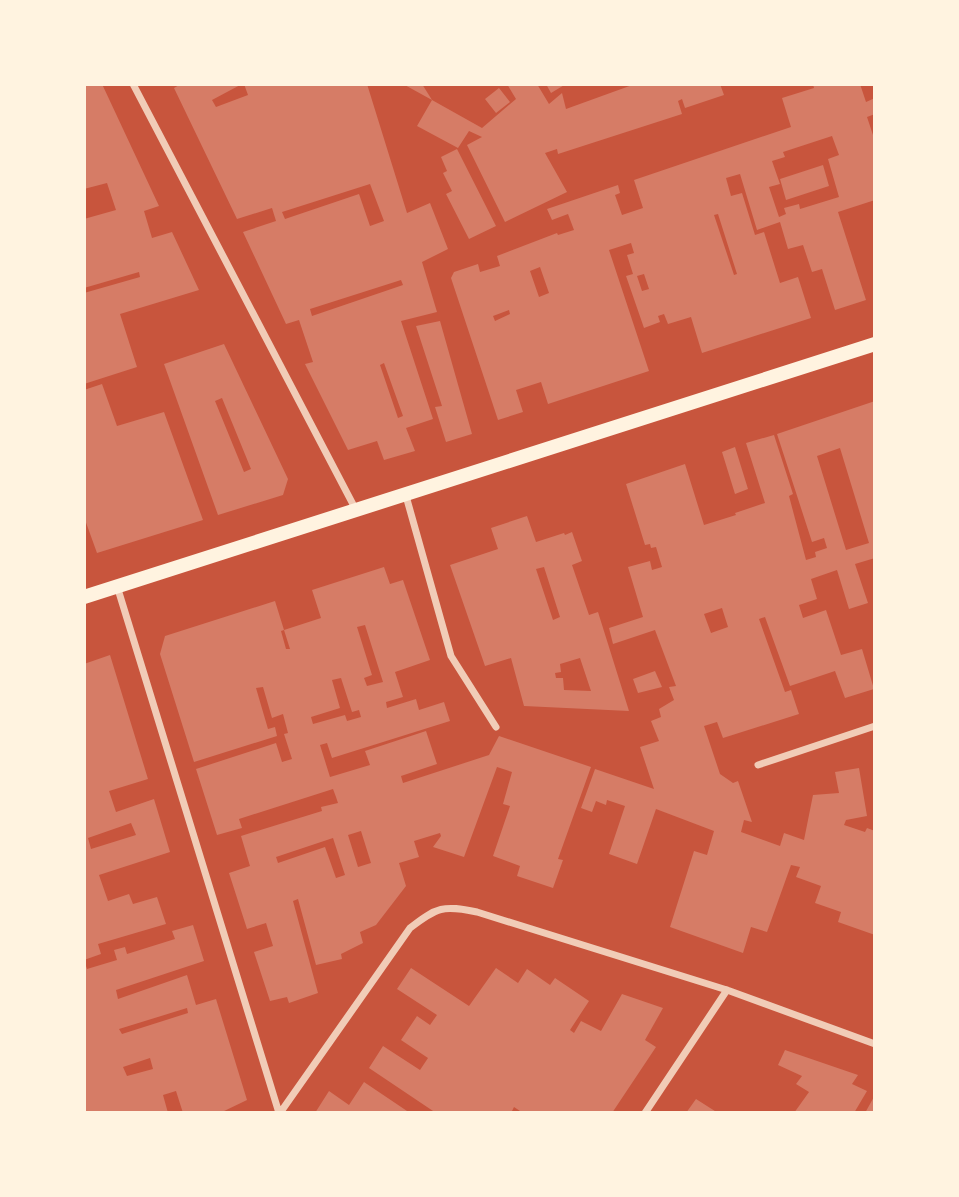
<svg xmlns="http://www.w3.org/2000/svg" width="959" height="1197" font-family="'Sofia Sans Condensed',sans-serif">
<rect width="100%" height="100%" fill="#c8553d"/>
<path fill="#d67c66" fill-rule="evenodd" d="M 84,84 L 102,84 L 159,206 L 144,211 L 152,238 L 172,232 L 199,290 L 120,314 L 137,367 L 84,384 L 84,293 L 140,277 L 139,272 L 84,288 L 84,219 L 116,210 L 107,183 L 84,189 Z
M 181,84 L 242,84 L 212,100 L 216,107 L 248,95 L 244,84 L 367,84 L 407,213 L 430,203 L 448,249 L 422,262 L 437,312 L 401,321 L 433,419 L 406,428 L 415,451 L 384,460 L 377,441 L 348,450 L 305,364 L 313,362 L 299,320 L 286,324 L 243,232 L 276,221 L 272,208 L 237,219 L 174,88 ZM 370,184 L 384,221 L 370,226 L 359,194 L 285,219 L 282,212 ZM 401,280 L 403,285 L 312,316 L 310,309 ZM 384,363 L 403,416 L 398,418 L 380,365 Z
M 403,84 L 422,84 L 432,100 Z
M 507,84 L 537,84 L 549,104 L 562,93 L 566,109 L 635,84 L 720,84 L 724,95 L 685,108 L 682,99 L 678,101 L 682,114 L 558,154 L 557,149 L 545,153 L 567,192 L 505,222 L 467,145 L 482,137 L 469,131 L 458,148 L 417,126 L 432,100 L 482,128 L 516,99 Z
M 546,84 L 566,84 L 551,93 Z
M 813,84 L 860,84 L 866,102 L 875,98 L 875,114 L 867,117 L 875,141 L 875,200 L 838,212 L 866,300 L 835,310 L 822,269 L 812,272 L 803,245 L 788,249 L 780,222 L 757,230 L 740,174 L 726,178 L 731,196 L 742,193 L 755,235 L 764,232 L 780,283 L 798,277 L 811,318 L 702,353 L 691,317 L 668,324 L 664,314 L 658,316 L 660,322 L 644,328 L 626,276 L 633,274 L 627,255 L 634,253 L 631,243 L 609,250 L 649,371 L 548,404 L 541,382 L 516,390 L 523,412 L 498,420 L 451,278 L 454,272 L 478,264 L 480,272 L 500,266 L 497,256 L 557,233 L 558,235 L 574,230 L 568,214 L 552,220 L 547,209 L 618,185 L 620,193 L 615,195 L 622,215 L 643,208 L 634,180 L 791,127 L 782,98 L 814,88 ZM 832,136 L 839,155 L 828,159 L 839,197 L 800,209 L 799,204 L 784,208 L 786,214 L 779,217 L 769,187 L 780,184 L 772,161 L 785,157 L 783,152 ZM 718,214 L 737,274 L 734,275 L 714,215 ZM 540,267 L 549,293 L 539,297 L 530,271 ZM 644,274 L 649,289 L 642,291 L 637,276 ZM 509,310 L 510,314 L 495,321 L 493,316 Z
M 499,88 L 510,102 L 496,113 L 485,99 Z
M 457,149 L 496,226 L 469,239 L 446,194 L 452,191 L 443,173 L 447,171 L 441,157 Z
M 823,165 L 829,186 L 786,200 L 780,179 Z
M 440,321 L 472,434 L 446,442 L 435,407 L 442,406 L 416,326 Z
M 224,344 L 288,479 L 283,495 L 218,515 L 164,364 ZM 222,398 L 251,469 L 244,472 L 215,401 Z
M 102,384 L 117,426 L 164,412 L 203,520 L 97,553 L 84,517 L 84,390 Z
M 875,401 L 875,558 L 855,564 L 868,603 L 849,609 L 837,570 L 811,579 L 817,599 L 799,605 L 803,618 L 826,610 L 841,655 L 862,649 L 874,689 L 845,698 L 835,671 L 790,686 L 765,617 L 759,619 L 785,692 L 791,690 L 799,714 L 723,738 L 717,722 L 704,726 L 720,774 L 733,783 L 738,781 L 752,822 L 744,820 L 741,832 L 780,846 L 784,833 L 804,840 L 813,795 L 839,793 L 835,772 L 859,768 L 867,816 L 846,820 L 844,825 L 865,832 L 867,828 L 875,831 L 875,935 L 838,922 L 841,912 L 815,903 L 821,886 L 796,877 L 800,867 L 791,865 L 767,932 L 751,927 L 743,953 L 670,927 L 694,851 L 707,855 L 714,831 L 656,809 L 637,864 L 609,854 L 625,806 L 607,800 L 606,805 L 596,801 L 592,812 L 581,808 L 595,769 L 654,789 L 640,747 L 659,741 L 651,721 L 661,717 L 659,709 L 674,700 L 669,687 L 676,686 L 655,630 L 613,644 L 609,628 L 643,617 L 628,567 L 650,561 L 652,570 L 662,567 L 656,547 L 651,548 L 650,544 L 645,545 L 626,484 L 685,464 L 704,525 L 736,515 L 735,513 L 765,503 L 746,443 L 774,435 L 793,494 L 789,496 L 806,560 L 816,557 L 815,552 L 827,548 L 824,538 L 812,542 L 777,434 ZM 840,448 L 869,543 L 846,550 L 817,456 ZM 722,608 L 728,627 L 711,633 L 704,614 Z
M 735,447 L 748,489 L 735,494 L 722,452 Z
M 527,516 L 536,542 L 564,533 L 565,535 L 572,532 L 582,561 L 572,565 L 589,615 L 598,612 L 629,711 L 524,706 L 511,658 L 485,666 L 450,565 L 498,549 L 491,528 ZM 544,567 L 560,617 L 553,620 L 536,569 ZM 580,658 L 591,691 L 564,690 L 563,678 L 556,678 L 555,673 L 561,672 L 560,664 Z
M 384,567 L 390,584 L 403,580 L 430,660 L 395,672 L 403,697 L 386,702 L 387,708 L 416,699 L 419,710 L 444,702 L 450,721 L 332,758 L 327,743 L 320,745 L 330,777 L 370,765 L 365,751 L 426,731 L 437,764 L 401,776 L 403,783 L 489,755 L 499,736 L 591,767 L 558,859 L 563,860 L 553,888 L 517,876 L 520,866 L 493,856 L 510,806 L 503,804 L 512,772 L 497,767 L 464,857 L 433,847 L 441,836 L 440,833 L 414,841 L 419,857 L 399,863 L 406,886 L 376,925 L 360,932 L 363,943 L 341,954 L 342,959 L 316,965 L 298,899 L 293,901 L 318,993 L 289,1003 L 287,997 L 270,1001 L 254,952 L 273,946 L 266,923 L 247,929 L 229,873 L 250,866 L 241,836 L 322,811 L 321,807 L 338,803 L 336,797 L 333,789 L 239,819 L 242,828 L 217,835 L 196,769 L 276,743 L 282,762 L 292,759 L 284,734 L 288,733 L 283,714 L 272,718 L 263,687 L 256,688 L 268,729 L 275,727 L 277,736 L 194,762 L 160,654 L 165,636 L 275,601 L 284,630 L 281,631 L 286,649 L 290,649 L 284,630 L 321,618 L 312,590 ZM 365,625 L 383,682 L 367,686 L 364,678 L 372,675 L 357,627 ZM 341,678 L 352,712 L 359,710 L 361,717 L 347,721 L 345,715 L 313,724 L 311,717 L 340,708 L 332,680 ZM 361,831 L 371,863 L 358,867 L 348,835 ZM 333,838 L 345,875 L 336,878 L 325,847 L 278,863 L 276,857 Z
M 110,655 L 148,779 L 109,791 L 116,812 L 154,799 L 170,852 L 99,875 L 108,901 L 129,894 L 133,904 L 157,897 L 166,924 L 98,944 L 101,954 L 84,960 L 84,664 ZM 131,823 L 136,835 L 91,849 L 88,838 Z
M 655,671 L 662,687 L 638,693 L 633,679 Z
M 193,925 L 204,961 L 116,990 L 118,999 L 187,975 L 196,1005 L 216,999 L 247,1100 L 220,1113 L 183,1113 L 176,1091 L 163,1095 L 168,1113 L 84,1113 L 84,960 L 87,969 L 117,960 L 114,950 L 125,947 L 127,954 L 175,939 L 172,931 ZM 187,1008 L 188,1013 L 122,1034 L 119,1029 ZM 150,1058 L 153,1069 L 127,1076 L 123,1067 Z
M 411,968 L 469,1006 L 496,968 L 518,983 L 527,969 L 550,985 L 555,978 L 589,1001 L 570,1030 L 574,1033 L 581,1021 L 601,1031 L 622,994 L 663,1008 L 645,1040 L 656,1047 L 612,1113 L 523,1113 L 514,1107 L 511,1113 L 436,1113 L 369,1068 L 383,1046 L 420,1070 L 428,1058 L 401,1040 L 417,1016 L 430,1025 L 437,1015 L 397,989 Z
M 785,1050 L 858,1075 L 852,1084 L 867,1091 L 854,1113 L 794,1113 L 809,1092 L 796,1084 L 802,1076 L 778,1065 Z
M 364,1082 L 410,1113 L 315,1113 L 329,1091 L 349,1105 Z
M 875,1095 L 875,1113 L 865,1113 Z
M 696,1099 L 718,1113 L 686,1113 Z"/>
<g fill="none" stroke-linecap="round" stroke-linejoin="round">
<path stroke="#f1ccb7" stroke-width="7" d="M 133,84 L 356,510
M 406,496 L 451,656 L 496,727
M 117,586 L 279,1113
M 758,765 L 875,726
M 280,1113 L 410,928 C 437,907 443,905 477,912 L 727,990 L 875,1044
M 645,1113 L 727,990"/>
<path stroke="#fff3e0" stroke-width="14" d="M 84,597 L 875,344"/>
</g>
<rect width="959" height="1197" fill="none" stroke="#fff3e0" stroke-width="172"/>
</svg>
